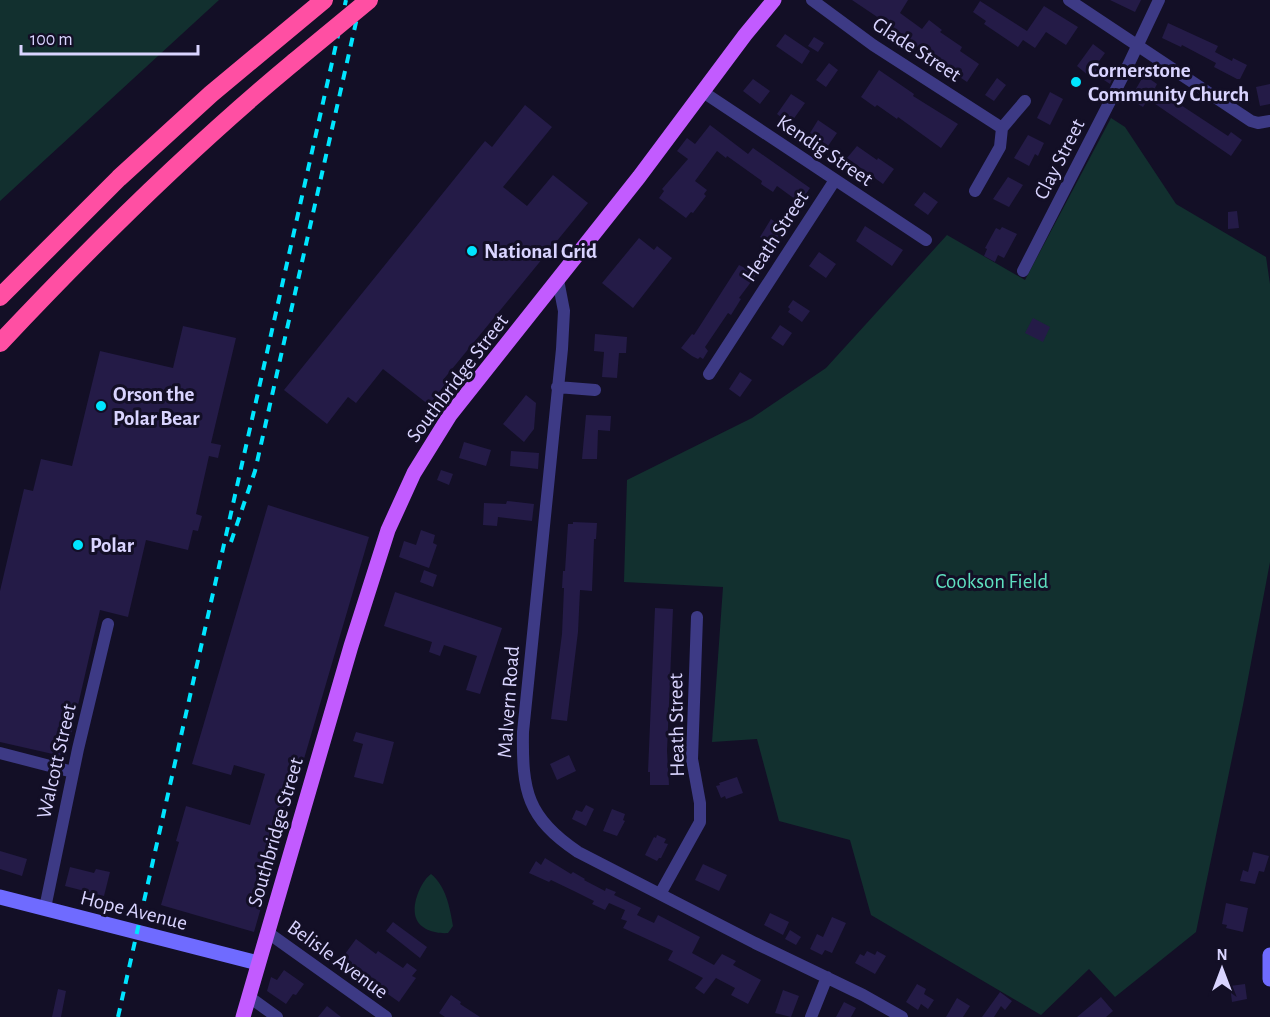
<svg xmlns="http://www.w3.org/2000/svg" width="1270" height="1017" font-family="'Alegreya Sans',sans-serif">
<rect width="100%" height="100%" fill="#130f26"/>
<path fill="#12302f" d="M 0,0 L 219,0 L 0,201 Z
M 1111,118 L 1125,127 L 1176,204 L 1266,257 L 1270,284 L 1270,562 L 1243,705 L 1196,932 L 1115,997 L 1089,969 L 1041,1015 L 871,915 L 850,840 L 779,821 L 757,739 L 712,742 L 723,587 L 624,582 L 627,480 L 752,418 L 826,368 L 947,235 L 1025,280 Z
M 431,874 C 446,886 450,908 453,926 L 448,933 C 437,934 420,930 416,918 C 411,905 421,881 431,874 Z"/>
<path fill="#241b47" d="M 852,0 L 908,0 L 900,13 L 922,29 L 929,20 L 942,30 L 940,32 L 962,47 L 960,51 L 979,64 L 967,82 L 934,60 L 912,43 L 913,41 Z
M 1110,0 L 1141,0 L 1135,12 Z
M 980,1 L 1027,31 L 1044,6 L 1078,27 L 1066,45 L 1046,32 L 1035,48 L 1023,40 L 1018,47 L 984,24 L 986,21 L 973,12 Z
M 1168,23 L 1218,46 L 1215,52 L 1232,61 L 1233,58 L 1247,65 L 1240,79 L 1237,79 L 1214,67 L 1216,63 L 1182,45 L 1181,47 L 1162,38 Z
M 785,34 L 810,51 L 802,64 L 776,46 Z
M 814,37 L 824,43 L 818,52 L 808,46 Z
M 1093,44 L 1105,53 L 1097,64 L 1113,77 L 1110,84 L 1092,72 L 1089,76 L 1077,66 Z
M 829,63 L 838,70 L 826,87 L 816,80 Z
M 879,70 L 914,94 L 913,96 L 958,124 L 941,148 L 898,117 L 897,119 L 877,105 L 875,107 L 861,97 Z
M 1144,75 L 1157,84 L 1155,88 L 1228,136 L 1231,132 L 1242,140 L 1231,156 L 1148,99 L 1143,107 L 1130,99 Z
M 997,78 L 1006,85 L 994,101 L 985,95 Z
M 753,79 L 770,91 L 760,104 L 743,91 Z
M 1270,84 L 1270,104 L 1260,106 L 1256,87 Z
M 1050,92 L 1063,99 L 1050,125 L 1037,118 Z
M 791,94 L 805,103 L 790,124 L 777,114 Z
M 525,105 L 552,127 L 503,187 L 527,206 L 553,175 L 588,203 L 443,380 L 446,383 L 429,405 L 383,369 L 356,403 L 348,397 L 327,424 L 284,390 L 485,141 L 492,147 Z
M 818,120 L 837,133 L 828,146 L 810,133 Z
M 710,125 L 748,154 L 753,148 L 810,188 L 801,201 L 799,202 L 777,186 L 773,192 L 761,184 L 762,181 L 727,156 L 726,158 L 717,151 L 695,181 L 707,190 L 704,194 L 706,196 L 693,213 L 691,212 L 686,218 L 659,198 L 664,191 L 662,189 L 688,159 L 677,151 L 687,138 L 695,144 Z
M 1028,135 L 1044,143 L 1038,156 L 1035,154 L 1029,166 L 1014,158 Z
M 857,146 L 877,160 L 878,158 L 894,169 L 883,184 L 847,158 Z
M 1008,177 L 1023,185 L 1009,207 L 993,199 Z
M 924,192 L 938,202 L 928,215 L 914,205 Z
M 1237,211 L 1239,228 L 1228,229 L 1228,212 Z
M 771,219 L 784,228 L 781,232 L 784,234 L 778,243 L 775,241 L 773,245 L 760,237 Z
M 865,226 L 903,250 L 892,266 L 856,241 Z
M 1002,227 L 1017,234 L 1004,258 L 998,255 L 995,262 L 984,256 L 987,249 L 985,248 L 996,228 L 1000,230 Z
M 639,238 L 654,250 L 657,246 L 672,258 L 633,308 L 602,283 Z
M 819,252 L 836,264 L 826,278 L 809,266 Z
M 739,265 L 757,274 L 739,298 L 741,299 L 731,315 L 728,313 L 705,347 L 708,351 L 703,359 L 700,357 L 698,359 L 692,356 L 681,348 L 692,334 L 694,335 Z
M 793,300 L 810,311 L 802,322 L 788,312 L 790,309 L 788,307 Z
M 1033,318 L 1050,327 L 1043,342 L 1025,333 Z
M 780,325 L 792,333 L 783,346 L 771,338 Z
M 183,326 L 236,338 L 211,443 L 221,445 L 218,458 L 209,456 L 196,514 L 202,516 L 198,531 L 193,530 L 188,550 L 146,540 L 128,617 L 100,610 L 66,757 L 0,742 L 0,591 L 24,489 L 33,491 L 41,459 L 72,466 L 100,351 L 173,368 Z
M 595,334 L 627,337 L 626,353 L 619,353 L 617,378 L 602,377 L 604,352 L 594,351 Z
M 740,372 L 752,380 L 740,397 L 729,389 Z
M 526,395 L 536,403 L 534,429 L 524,442 L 503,424 Z
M 586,415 L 611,416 L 610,431 L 598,430 L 597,459 L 582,459 Z
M 464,442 L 491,450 L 486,466 L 459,458 Z
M 511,451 L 539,453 L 538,469 L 510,466 Z
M 441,470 L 453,474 L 449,485 L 437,480 Z
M 507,501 L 534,504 L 532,521 L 498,517 L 497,526 L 483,525 L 484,503 L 506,504 Z
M 268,505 L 369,537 L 294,793 L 291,792 L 279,833 L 282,834 L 254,932 L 161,905 L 179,842 L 176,841 L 186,806 L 250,825 L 265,774 L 234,765 L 231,775 L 192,764 Z
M 573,522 L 597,523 L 596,539 L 594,539 L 592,591 L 580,590 L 578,632 L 567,721 L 551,719 L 562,634 L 564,588 L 562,588 L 563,571 L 565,571 L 568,524 L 573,524 Z
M 421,530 L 435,535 L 433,543 L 437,545 L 429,568 L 399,557 L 404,541 L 416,545 Z
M 424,570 L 437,575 L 433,587 L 420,582 Z
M 395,592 L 502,628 L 480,694 L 466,690 L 477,656 L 444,645 L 440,656 L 429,652 L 432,642 L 384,626 Z
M 655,608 L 673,609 L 667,751 L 669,785 L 650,785 L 650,772 L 648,772 Z
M 356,732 L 394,742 L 383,784 L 354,777 L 363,744 L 353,741 Z
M 569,755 L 576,771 L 557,780 L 550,764 Z
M 737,777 L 743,793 L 726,799 L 725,796 L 721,798 L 716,786 L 720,785 L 719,783 Z
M 586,805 L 594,809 L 586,826 L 572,819 L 576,810 L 582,812 Z
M 612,809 L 625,814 L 623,820 L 625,821 L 617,836 L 603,831 Z
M 657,835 L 666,839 L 664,843 L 668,844 L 661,858 L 659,858 L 657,861 L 645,855 L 654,837 L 656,838 Z
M 0,851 L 27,859 L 22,876 L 0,869 Z
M 1253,852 L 1269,856 L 1264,872 L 1259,871 L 1255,884 L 1240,881 L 1243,870 L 1248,872 Z
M 545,858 L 571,874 L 573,872 L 585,879 L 584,880 L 605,891 L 606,888 L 616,892 L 614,895 L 641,908 L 637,915 L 654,923 L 658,915 L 700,937 L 692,953 L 714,965 L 722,954 L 736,961 L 733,965 L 761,980 L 748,1004 L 731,995 L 735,988 L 716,978 L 704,994 L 695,988 L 703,978 L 668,960 L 673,951 L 623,928 L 627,921 L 621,919 L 625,910 L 609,903 L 605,910 L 592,904 L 594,901 L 576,892 L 551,880 L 549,882 L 529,873 L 536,861 L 541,865 Z
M 703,864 L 727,875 L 719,891 L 695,880 Z
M 70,867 L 94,873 L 96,869 L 110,872 L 104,896 L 65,886 Z
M 1226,903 L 1248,908 L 1243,932 L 1226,928 L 1227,925 L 1222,924 Z
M 770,913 L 789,922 L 783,935 L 764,925 Z
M 832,917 L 846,923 L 832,953 L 825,950 L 822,955 L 810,949 L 817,934 L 823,937 Z
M 393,922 L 427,947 L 420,958 L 386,931 Z
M 790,930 L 801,937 L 796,945 L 785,939 Z
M 356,939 L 376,954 L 378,951 L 403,968 L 407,963 L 417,970 L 412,976 L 416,978 L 399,1002 L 343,962 L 347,955 L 345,954 Z
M 867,951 L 875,955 L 877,951 L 886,956 L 875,974 L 855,963 L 860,954 L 864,956 Z
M 284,970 L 304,984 L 296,995 L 293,994 L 286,1004 L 267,991 L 271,977 L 277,980 Z
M 917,984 L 926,989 L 924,994 L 934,1000 L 928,1009 L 921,1004 L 918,1010 L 906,1002 Z
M 1245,984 L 1247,999 L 1232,1002 L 1230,986 Z
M 58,989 L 66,991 L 61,1017 L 52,1017 Z
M 783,990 L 799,996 L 791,1017 L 775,1013 Z
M 1000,992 L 1012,1001 L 1005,1010 L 1001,1006 L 994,1017 L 982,1017 Z
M 451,995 L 461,1002 L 460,1004 L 480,1017 L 445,1017 L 439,1013 Z
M 1101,997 L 1113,1011 L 1106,1017 L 1077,1017 Z
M 957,998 L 970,1006 L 963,1017 L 946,1017 Z
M 844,1002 L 856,1008 L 851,1017 L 836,1017 Z
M 327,1006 L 341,1017 L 318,1017 Z"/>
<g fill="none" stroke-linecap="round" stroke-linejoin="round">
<path stroke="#3d3a85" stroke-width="12" d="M 812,0 L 873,45 L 1002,128
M 1069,0 L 1251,121 L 1258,123 L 1270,121
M 703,92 L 926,240
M 975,191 L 1000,147 L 1002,128 L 1025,101
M 1023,271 L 1124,74 L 1159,0
M 558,280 L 564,311 L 562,349 L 523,732 C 522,791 527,818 578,852 L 755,943 L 863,995 L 902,1017
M 709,374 L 835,180
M 557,387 L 595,390
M 0,753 L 73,772
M 660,894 L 700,822 L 700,803 L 692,759 L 697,617
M 45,908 L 78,749 L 108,624
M 267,932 L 386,1017
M 248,996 L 277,1017
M 811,1017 L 827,977"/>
<path stroke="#6f6bff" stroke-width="15" d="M 0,897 L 258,963
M 1270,955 L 1270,979"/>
<path stroke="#c25bff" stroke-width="15" d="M 243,1017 L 351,646 L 388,530 L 414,473 L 450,415 L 639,177 L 745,35 L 774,0"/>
<path stroke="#ff4fa3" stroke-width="18" d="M 0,297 L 119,178 L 211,94 L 324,0
M 0,343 C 93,244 189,149 294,62"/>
<path stroke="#00e5ff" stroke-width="4" stroke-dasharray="9 8" stroke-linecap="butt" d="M 231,542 L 255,471 L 361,0
M 118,1017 L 346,0"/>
<path stroke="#ff4fa3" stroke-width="18" d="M 294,62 L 369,0"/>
</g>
<g fill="#00e5ff" stroke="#130f26" stroke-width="2">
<circle cx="1076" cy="82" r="6"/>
<circle cx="472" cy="251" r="6"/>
<circle cx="101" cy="406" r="6"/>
<circle cx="78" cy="545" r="6"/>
</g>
<g text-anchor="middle" stroke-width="6" stroke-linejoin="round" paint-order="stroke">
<g font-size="21" fill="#d9d4ff" stroke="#130f26">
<text transform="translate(917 49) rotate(33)" y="7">Glade Street</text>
<text transform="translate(825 150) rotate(34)" y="7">Kendig Street</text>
<text transform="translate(1059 159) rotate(-63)" y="7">Clay Street</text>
<text transform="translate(775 236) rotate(-57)" y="7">Heath Street</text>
<text transform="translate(457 378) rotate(-53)" y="7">Southbridge Street</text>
<text transform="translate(508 702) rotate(-86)" y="7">Malvern Road</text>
<text transform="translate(676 725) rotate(-91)" y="7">Heath Street</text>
<text transform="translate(56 761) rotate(-77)" y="7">Walcott Street</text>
<text transform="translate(275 832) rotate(-74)" y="7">Southbridge Street</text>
<text transform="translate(134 910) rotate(14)" y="7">Hope Avenue</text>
<text transform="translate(338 959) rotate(36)" y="7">Belisle Avenue</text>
</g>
<g font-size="21" font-weight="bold" fill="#d9d4ff" stroke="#130f26" text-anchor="start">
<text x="1088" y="77">Cornerstone<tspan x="1088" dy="24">Community Church</tspan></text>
<text x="484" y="258">National Grid</text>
<text x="113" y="401">Orson the<tspan x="113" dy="24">Polar Bear</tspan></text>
<text x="90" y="552">Polar</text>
</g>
<g font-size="21" fill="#5fe0c0" stroke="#130f26">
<text x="992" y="588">Cookson Field</text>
</g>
</g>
<g transform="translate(1222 969)" stroke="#130f26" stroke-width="4.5" paint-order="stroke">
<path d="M0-4.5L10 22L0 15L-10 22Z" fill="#d9d4ff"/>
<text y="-9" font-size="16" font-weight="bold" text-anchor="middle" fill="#d9d4ff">N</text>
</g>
<path d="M21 45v9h177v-9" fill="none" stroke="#d9d4ff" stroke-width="3"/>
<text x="30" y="45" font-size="18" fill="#d9d4ff" stroke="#130f26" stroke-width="4.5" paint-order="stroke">100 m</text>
</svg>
